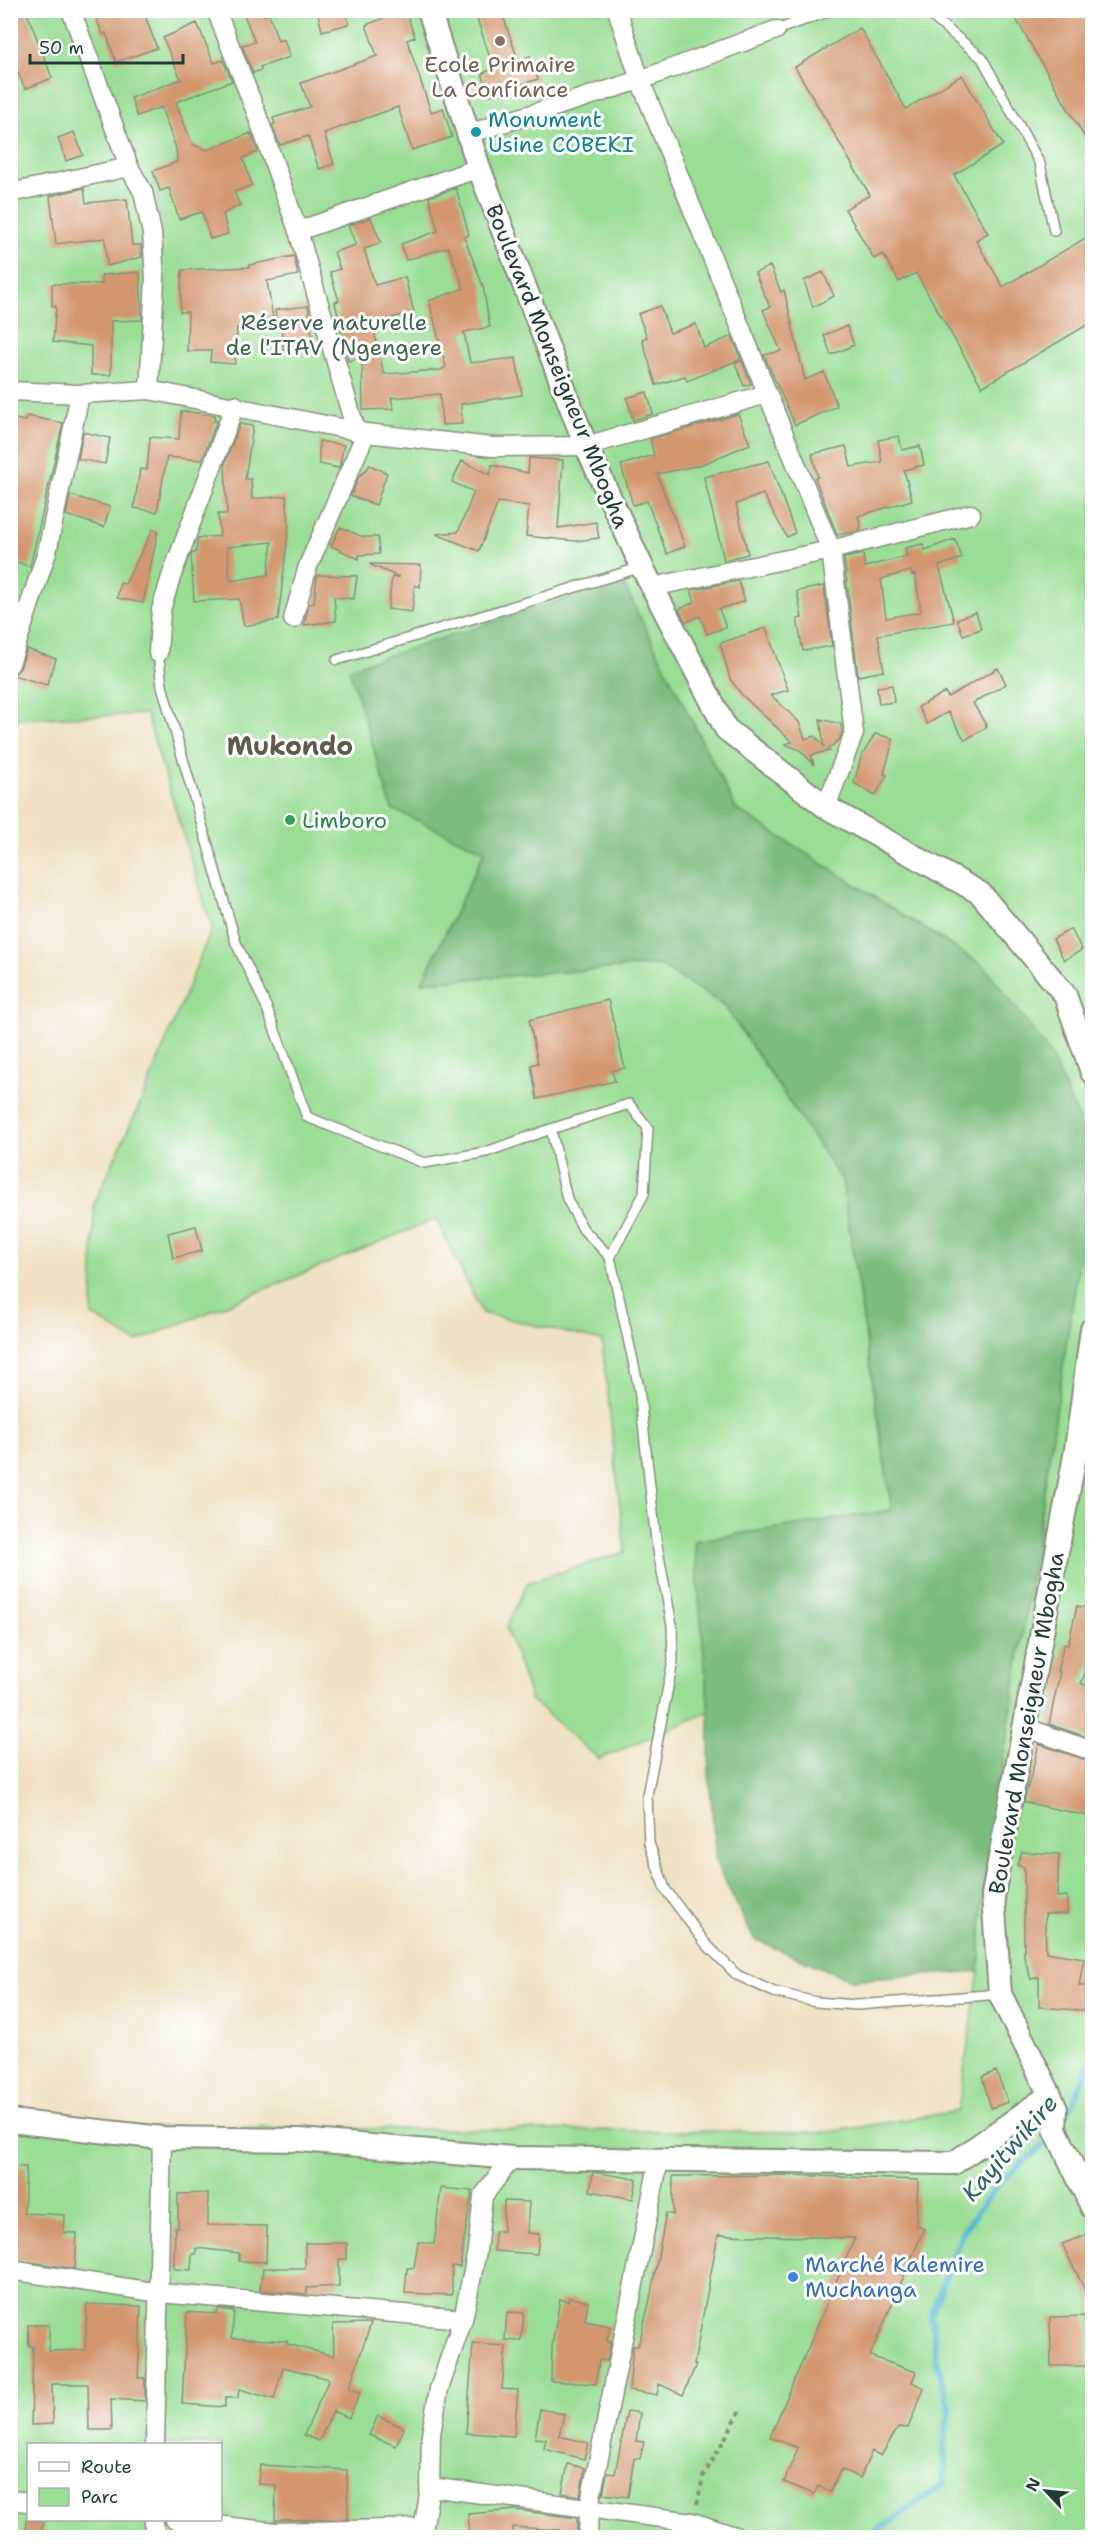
<svg xmlns="http://www.w3.org/2000/svg" width="1103" height="2548" font-family="'Shantell Sans',sans-serif">
<rect width="100%" height="100%" fill="#fff"/>
<filter id="ink" filterUnits="userSpaceOnUse"><feTurbulence type="fractalNoise" baseFrequency=".0167" numOctaves="2"/><feDisplacementMap in="SourceGraphic" scale="12" xChannelSelector="R" yChannelSelector="G"/><feConvolveMatrix kernelMatrix="1 2 1 2 8 2 1 2 1" color-interpolation-filters="sRGB"/></filter>
<filter id="wash" filterUnits="userSpaceOnUse"><feTurbulence type="fractalNoise" baseFrequency=".008" numOctaves="4" result="noise"/><feDisplacementMap in="SourceGraphic" scale="24" xChannelSelector="R" yChannelSelector="G"/><feGaussianBlur stdDeviation="1.35" result="paint"/><feColorMatrix in="noise" values="0 0 0 0 0 0 0 0 0 0 0 0 0 0 0 0 0 1.4 0 .05"/><feComposite in="paint" operator="in"/></filter>
<g filter="url(#wash)">
<rect width="100%" height="100%" fill="#efe1c3"/>
<path fill="#9add94" stroke="#5c8d64" stroke-width="1.5" fill-rule="evenodd" d="M 10,11 L 1092,11 L 1092,1150 L 1050,1054 L 985,967 L 736,809 L 622,582 L 392,809 L 485,850 L 422,982 L 659,965 L 724,1005 L 842,1180 L 892,1511 L 694,1541 L 709,1712 L 599,1759 L 531,1700 L 506,1627 L 528,1582 L 625,1552 L 602,1341 L 482,1313 L 436,1219 L 136,1342 L 92,1315 L 94,1204 L 144,1095 L 212,928 L 146,714 L 11,719 Z
M 1092,1175 L 1092,2537 L 11,2538 L 11,2126 L 830,2132 L 958,2111 L 979,1971 L 983,1895 ZM 28,2444 L 220,2444 L 220,2520 L 28,2520 Z"/>
<path fill="#7bbc7e" stroke="#4d7c59" stroke-width="1.5" d="M 622,581 L 736,809 L 985,967 L 1050,1054 L 1092,1150 L 1092,1175 L 983,1895 L 979,1971 L 851,1980 L 754,1939 L 716,1863 L 709,1772 L 709,1712 L 694,1541 L 892,1510 L 842,1180 L 724,1005 L 659,965 L 422,982 L 485,851 L 392,809 L 349,668 Z"/>
<g fill="none" stroke-linecap="round" stroke-linejoin="round">
<path stroke="#52b6d1" stroke-width="6" d="M 1063,2119 L 1072,2106 L 1092,2058
M 867,2538 L 944,2484 L 945,2432 L 950,2409 L 936,2358 L 931,2315 L 963,2231 L 1000,2182 L 1040,2148 L 1051,2134"/>
</g>
<g id="blocks">
<path fill="#d3976f" fill-rule="evenodd" d="M 10,10 L 26,10 L 52,78 L 25,89 L 10,53 Z
M 93,10 L 143,10 L 157,48 L 116,62 L 106,33 L 103,35 Z
M 242,10 L 263,10 L 264,15 L 269,14 L 278,41 L 284,39 L 290,57 L 260,67 L 261,70 L 253,73 L 242,45 L 255,42 Z
M 317,10 L 346,10 L 349,24 L 322,31 Z
M 405,10 L 415,37 L 407,40 L 431,112 L 443,108 L 452,137 L 412,150 L 398,107 L 324,133 L 334,164 L 319,169 L 308,136 L 280,145 L 272,125 L 275,124 L 273,118 L 310,107 L 301,83 L 377,56 L 366,25 Z
M 474,10 L 501,10 L 518,60 L 530,56 L 538,79 L 489,95 L 482,73 L 494,69 Z
M 1011,10 L 1092,10 L 1092,150 L 1056,88 Z
M 197,23 L 214,63 L 223,60 L 232,81 L 176,102 L 192,144 L 207,150 L 251,133 L 258,152 L 243,158 L 252,185 L 234,192 L 240,205 L 223,214 L 228,234 L 210,239 L 202,212 L 179,219 L 169,188 L 160,191 L 153,171 L 177,162 L 176,148 L 161,107 L 137,116 L 131,98 L 181,79 L 163,38 Z
M 860,28 L 906,109 L 962,75 L 1003,145 L 954,175 L 988,233 L 976,240 L 1003,287 L 1092,234 L 1092,322 L 982,387 L 916,273 L 899,282 L 883,254 L 874,259 L 845,209 L 870,195 L 795,67 Z
M 74,132 L 83,155 L 66,161 L 58,138 Z
M 84,188 L 86,203 L 127,199 L 132,245 L 141,245 L 142,257 L 107,266 L 105,238 L 56,244 L 50,196 Z
M 456,188 L 469,235 L 464,237 L 483,286 L 490,327 L 464,332 L 470,363 L 516,358 L 522,395 L 461,404 L 462,424 L 442,425 L 440,394 L 391,398 L 394,409 L 363,410 L 362,357 L 348,361 L 335,302 L 339,301 L 330,272 L 340,269 L 334,252 L 356,245 L 348,225 L 371,218 L 381,243 L 364,249 L 375,285 L 405,277 L 414,312 L 372,323 L 384,374 L 441,370 L 446,367 L 429,301 L 464,288 L 448,247 L 406,260 L 401,244 L 438,231 L 429,197 Z
M 294,256 L 298,275 L 267,281 L 273,318 L 241,323 L 242,327 L 237,328 L 235,364 L 210,362 L 211,351 L 187,351 L 188,312 L 180,312 L 182,270 L 249,267 L 249,265 Z
M 770,266 L 781,292 L 784,290 L 805,380 L 824,372 L 837,406 L 795,425 L 764,355 L 781,351 L 763,310 L 770,307 L 755,273 Z
M 140,272 L 142,320 L 111,321 L 111,375 L 91,375 L 91,346 L 53,342 L 56,306 L 52,306 L 52,284 L 102,284 L 101,275 Z
M 823,272 L 834,296 L 813,307 L 804,281 Z
M 308,306 L 314,349 L 284,353 L 281,327 L 277,328 L 275,310 Z
M 660,306 L 670,333 L 696,324 L 704,348 L 732,336 L 741,359 L 687,381 L 685,376 L 656,385 L 642,339 L 647,337 L 638,314 Z
M 847,326 L 854,345 L 831,355 L 824,335 Z
M 742,361 L 751,384 L 744,386 L 735,363 Z
M 647,392 L 653,414 L 633,420 L 627,398 Z
M 181,411 L 215,415 L 214,421 L 217,421 L 202,460 L 167,457 L 157,512 L 134,508 L 140,469 L 147,470 L 150,437 L 179,439 Z
M 738,414 L 750,444 L 700,465 L 657,474 L 685,546 L 667,554 L 647,501 L 633,505 L 621,465 L 654,455 L 650,439 Z
M 27,416 L 63,423 L 30,567 L 10,559 L 10,464 L 15,440 L 10,438 L 10,418 L 25,421 Z
M 240,424 L 253,426 L 245,479 L 251,479 L 252,499 L 286,496 L 289,525 L 278,620 L 244,626 L 239,599 L 194,601 L 191,554 L 196,552 L 198,538 L 220,536 L 218,514 L 227,514 L 225,463 ZM 272,542 L 268,575 L 230,581 L 227,547 Z
M 83,432 L 110,438 L 105,464 L 78,459 Z
M 899,436 L 902,450 L 920,446 L 924,465 L 904,470 L 912,500 L 858,516 L 861,526 L 859,531 L 837,535 L 815,478 L 818,477 L 812,454 L 846,446 L 851,467 L 882,462 L 878,440 Z
M 319,441 L 344,445 L 339,468 L 319,464 Z
M 529,458 L 563,460 L 558,528 L 596,522 L 599,538 L 575,541 L 526,536 L 529,506 L 498,502 L 479,551 L 436,534 L 458,532 L 474,492 L 452,482 L 462,461 L 490,475 L 492,465 L 528,473 Z
M 769,461 L 795,533 L 787,537 L 763,494 L 736,504 L 748,554 L 724,560 L 704,477 Z
M 370,465 L 387,473 L 376,505 L 351,496 L 358,478 Z
M 70,495 L 110,507 L 104,527 L 66,515 Z
M 340,527 L 363,537 L 378,537 L 379,554 L 359,555 L 359,559 L 331,546 Z
M 153,529 L 158,531 L 143,603 L 117,598 L 120,583 L 125,584 Z
M 955,539 L 962,558 L 939,566 L 954,622 L 878,635 L 884,671 L 858,676 L 844,558 L 863,554 L 865,567 L 907,556 L 905,548 L 923,544 L 925,550 ZM 911,571 L 912,575 L 915,574 L 921,612 L 886,618 L 881,579 Z
M 369,564 L 421,565 L 420,587 L 415,585 L 412,612 L 388,609 L 392,577 L 399,577 Z
M 317,575 L 357,576 L 354,599 L 334,597 L 336,621 L 304,625 L 309,604 L 314,603 Z
M 738,581 L 745,601 L 719,609 L 726,627 L 707,634 L 700,616 L 686,622 L 679,609 L 695,602 L 691,590 Z
M 824,586 L 832,646 L 803,651 L 797,619 L 802,618 L 797,591 Z
M 976,612 L 981,629 L 963,635 L 957,619 Z
M 766,628 L 788,690 L 771,695 L 799,722 L 805,739 L 815,736 L 824,746 L 820,719 L 841,724 L 842,732 L 839,740 L 828,749 L 830,751 L 811,755 L 814,765 L 800,750 L 785,744 L 792,742 L 742,695 L 730,679 L 720,643 Z
M 27,649 L 56,659 L 47,685 L 13,675 L 20,668 Z
M 998,668 L 1006,684 L 973,703 L 987,727 L 965,740 L 948,712 L 927,724 L 918,707 L 945,692 L 948,697 Z
M 892,685 L 894,702 L 879,704 L 877,687 Z
M 875,734 L 892,738 L 892,745 L 884,774 L 887,775 L 875,796 L 854,783 L 861,757 Z
M 1071,929 L 1082,950 L 1064,960 L 1053,939 Z
M 608,1000 L 625,1068 L 612,1071 L 615,1081 L 537,1099 L 531,1065 L 538,1063 L 529,1020 Z
M 196,1226 L 202,1251 L 173,1258 L 168,1233 Z
M 1077,1606 L 1092,1609 L 1092,1658 L 1081,1683 L 1092,1688 L 1092,1739 L 1049,1724 L 1060,1672 L 1057,1671 L 1064,1644 L 1068,1645 Z
M 1039,1744 L 1092,1762 L 1092,1817 L 1024,1802 Z
M 1022,1852 L 1059,1854 L 1057,1897 L 1067,1896 L 1067,1914 L 1045,1914 L 1046,1952 L 1084,1958 L 1079,1986 L 1092,1986 L 1091,2011 L 1039,2007 L 1039,1977 L 1031,1979 L 1024,1957 L 1024,1867 L 1017,1865 Z
M 996,2071 L 1008,2102 L 991,2108 L 982,2077 Z
M 10,2167 L 26,2167 L 24,2213 L 65,2215 L 64,2233 L 77,2233 L 75,2269 L 10,2259 Z
M 593,2172 L 637,2179 L 633,2199 L 590,2191 Z
M 792,2175 L 918,2180 L 916,2225 L 924,2229 L 870,2356 L 916,2372 L 912,2382 L 924,2388 L 908,2428 L 898,2427 L 881,2456 L 872,2451 L 860,2478 L 841,2469 L 830,2492 L 818,2486 L 814,2494 L 784,2482 L 798,2448 L 770,2437 L 855,2238 L 718,2235 L 694,2364 L 696,2365 L 683,2395 L 659,2384 L 657,2395 L 629,2390 L 633,2346 L 638,2346 L 649,2304 L 666,2213 L 673,2215 L 673,2176 Z
M 441,2188 L 472,2191 L 460,2267 L 452,2266 L 452,2295 L 405,2293 L 407,2268 L 414,2268 L 418,2242 L 434,2244 Z
M 208,2193 L 208,2225 L 267,2226 L 266,2262 L 239,2261 L 239,2253 L 196,2248 L 196,2254 L 192,2254 L 191,2270 L 174,2269 L 175,2227 L 178,2227 L 178,2194 Z
M 504,2201 L 529,2202 L 527,2233 L 539,2234 L 537,2254 L 494,2251 L 495,2231 L 503,2231 Z
M 1087,2235 L 1092,2246 L 1092,2304 L 1062,2244 Z
M 305,2243 L 347,2243 L 347,2259 L 339,2259 L 339,2286 L 307,2288 L 307,2294 L 260,2290 L 263,2268 L 305,2268 Z
M 569,2297 L 588,2302 L 585,2321 L 610,2326 L 607,2341 L 611,2342 L 607,2361 L 599,2360 L 596,2384 L 551,2381 L 552,2347 L 560,2299 L 568,2301 Z
M 87,2304 L 141,2306 L 138,2378 L 145,2378 L 145,2401 L 111,2399 L 112,2430 L 89,2430 L 88,2384 L 52,2384 L 53,2424 L 31,2425 L 33,2346 L 29,2346 L 28,2325 L 49,2325 L 49,2351 L 85,2350 Z
M 218,2309 L 234,2311 L 232,2338 L 287,2341 L 287,2344 L 334,2356 L 333,2324 L 371,2323 L 349,2388 L 360,2393 L 349,2418 L 333,2411 L 319,2441 L 304,2435 L 329,2379 L 283,2367 L 274,2399 L 239,2389 L 238,2398 L 225,2398 L 225,2407 L 182,2404 L 187,2312 L 217,2314 Z
M 507,2312 L 524,2313 L 521,2341 L 505,2340 Z
M 1087,2316 L 1088,2366 L 1051,2366 L 1050,2317 Z
M 473,2344 L 506,2346 L 502,2389 L 518,2390 L 514,2436 L 466,2433 Z
M 540,2409 L 564,2414 L 559,2436 L 588,2443 L 584,2459 L 544,2449 L 546,2439 L 535,2438 Z
M 627,2411 L 640,2413 L 636,2441 L 644,2442 L 640,2459 L 634,2458 L 628,2497 L 603,2494 L 607,2473 L 615,2474 Z
M 378,2416 L 404,2428 L 396,2446 L 369,2435 Z
M 568,2464 L 585,2468 L 580,2496 L 562,2493 Z
M 260,2465 L 347,2470 L 348,2519 L 275,2520 L 276,2485 L 258,2484 Z
M 515,2510 L 577,2518 L 577,2538 L 558,2538 L 559,2530 L 512,2527 L 513,2538 L 470,2538 L 468,2514 Z
M 26,2520 L 43,2521 L 42,2538 L 25,2538 Z"/>
</g>
</g>
<g filter="url(#ink)">
<use href="#blocks" fill-opacity="0" stroke="#878f7c" stroke-width="1.5"/>
<g fill="none" stroke-linecap="round" stroke-linejoin="round">
<g stroke="#878f7c" stroke-width="12">
<path id="service" d="M 924,10 L 982,58 L 1040,164 L 1054,231
M 776,30 L 833,10
M 158,653 L 162,686 L 236,943 L 266,1006 L 307,1117 L 424,1163 L 486,1152 L 551,1129 L 567,1199 L 583,1229 L 610,1257 L 639,1388 L 656,1540 L 672,1625 L 673,1661 L 647,1795 L 649,1843 L 665,1889 L 706,1944 L 737,1975 L 774,1992 L 816,2002 L 857,2005 L 1000,1994
M 337,660 L 642,567
M 551,1129 L 629,1104 L 648,1128 L 644,1194 L 610,1257"/>
</g>
<g stroke="#878f7c" stroke-width="21">
<path id="minor" d="M 71,10 L 129,167 L 143,192 L 152,233 L 155,279 L 149,390
M 216,10 L 256,112 L 298,231 L 356,431
M 617,10 L 640,80 L 776,30
M 468,134 L 640,80 L 831,550 L 854,733 L 826,807
M 10,193 L 129,167
M 298,231 L 479,168
M 10,391 L 80,394 L 149,390 L 366,433 L 492,447 L 586,446 L 767,394
M 652,587 L 831,550 L 971,514
M 293,619 L 308,566 L 366,433
M 158,653 L 161,610 L 171,577 L 235,405
M 10,664 L 47,552 L 80,394
M 1076,1450 L 1092,1450
M 1024,1727 L 1092,1751
M 10,2270 L 160,2293 L 463,2319
M 155,2444 L 162,2138
M 430,2487 L 692,2522 L 735,2536
M 10,2500 L 28,2502
M 154,2520 L 154,2538
M 175,2520 L 276,2532 L 422,2528
M 422,2538 L 430,2487 L 431,2434 L 439,2389 L 463,2319 L 477,2251 L 483,2196 L 512,2158
M 588,2538 L 589,2507 L 659,2160"/>
</g>
<g stroke="#878f7c" stroke-width="26">
<path id="tertiary" d="M 429,10 L 479,168 L 586,446 L 642,567 L 726,729 L 826,807 L 980,893 L 1065,995 L 1092,1072
M 1092,1329 L 1076,1450 L 993,1895 L 1000,1994 L 1050,2095 L 1056,2109 L 1055,2129 L 1092,2207
M 10,2121 L 162,2138 L 300,2140 L 512,2158 L 954,2163 L 1050,2095"/>
</g>
<path stroke="#878f7c" stroke-width="4" stroke-dasharray="4.5 4.5" stroke-linecap="butt" d="M 697,2504 L 703,2477 L 742,2408"/>
<use href="#service" stroke="#fff" stroke-width="9"/>
<use href="#minor" stroke="#fff" stroke-width="18"/>
<use href="#tertiary" stroke="#fff" stroke-width="22"/>
</g>
</g>
<circle fill="#8d6e63" stroke="#fff" stroke-width="2" cx="500" cy="41" r="6"/>
<circle fill="#0f9aa8" stroke="#fff" stroke-width="2" cx="476" cy="132" r="6"/>
<circle fill="#2e9e5b" stroke="#fff" stroke-width="2" cx="290" cy="820" r="6"/>
<circle fill="#3f7fe0" stroke="#fff" stroke-width="2" cx="793" cy="2277" r="6"/>
<g text-anchor="middle" stroke-width="6" stroke-linejoin="round" paint-order="stroke">
<g font-size="22" fill="#785e54" stroke="#fff">
<text x="500" y="72">Ecole Primaire<tspan x="500" dy="25">La Confiance</tspan></text>
</g>
<g font-size="22" fill="#0d838f" stroke="#fff" text-anchor="start">
<text x="488" y="127">Monument<tspan x="488" dy="25">Usine COBEKI</tspan></text>
</g>
<g font-size="22" fill="#3e654c" stroke="#fff">
<text x="334" y="330">Réserve naturelle<tspan x="334" dy="25">de l'ITAV (Ngengere</tspan></text>
</g>
<g font-size="22" fill="#1f3d34" stroke="#fff">
<text transform="translate(558 366) rotate(68)" y="8">Boulevard Monseigneur Mbogha</text>
<text transform="translate(1026 1723) rotate(-80)" y="8">Boulevard Monseigneur Mbogha</text>
</g>
<g font-size="22" fill="#27864d" stroke="#fff" text-anchor="start">
<text x="302" y="828">Limboro</text>
</g>
<g font-size="22" fill="#366cbe" stroke="#fff" text-anchor="start">
<text x="805" y="2272">Marché Kalemire<tspan x="805" dy="25">Muchanga</tspan></text>
</g>
<g font-size="24" font-style="italic" fill="#2e6163" stroke="#fff">
<text transform="translate(1010 2148) rotate(-49)" y="8">Kayitwikire</text>
</g>
<g font-size="26" font-weight="bold" fill="#5e5c49" stroke="#fff">
<text x="290" y="755">Mukondo</text>
</g>
</g>
<rect width="1103" height="2548" fill="none" stroke="#fff" stroke-width="36"/>
<rect x="27" y="2443" width="195" height="78" fill="#ffffff" stroke="#a5b1ae" stroke-width="1.5"/>
<rect x="39" y="2462" width="30" height="9" fill="#ffffff" stroke="#a5b1ae" stroke-width="1.5"/>
<text x="81" y="2473" font-size="18" fill="#1f3d34">Route</text>
<rect x="39" y="2488" width="30" height="18" fill="#9add94" stroke="#a5b1ae" stroke-width="1.5"/>
<text x="81" y="2503" font-size="18" fill="#1f3d34">Parc</text>
<g transform="translate(1046 2491) rotate(296)" stroke="#ffffff" stroke-width="4.5" paint-order="stroke">
<path d="M0-4.5L10 22L0 15L-10 22Z" fill="#1f3d34"/>
<text y="-9" font-size="16" font-weight="bold" text-anchor="middle" fill="#1f3d34">N</text>
</g>
<path d="M30 54v9h153v-9" fill="none" stroke="#1f3d34" stroke-width="3"/>
<text x="39" y="54" font-size="18" fill="#1f3d34" stroke="#ffffff" stroke-width="4.5" paint-order="stroke">50 m</text>
</svg>
